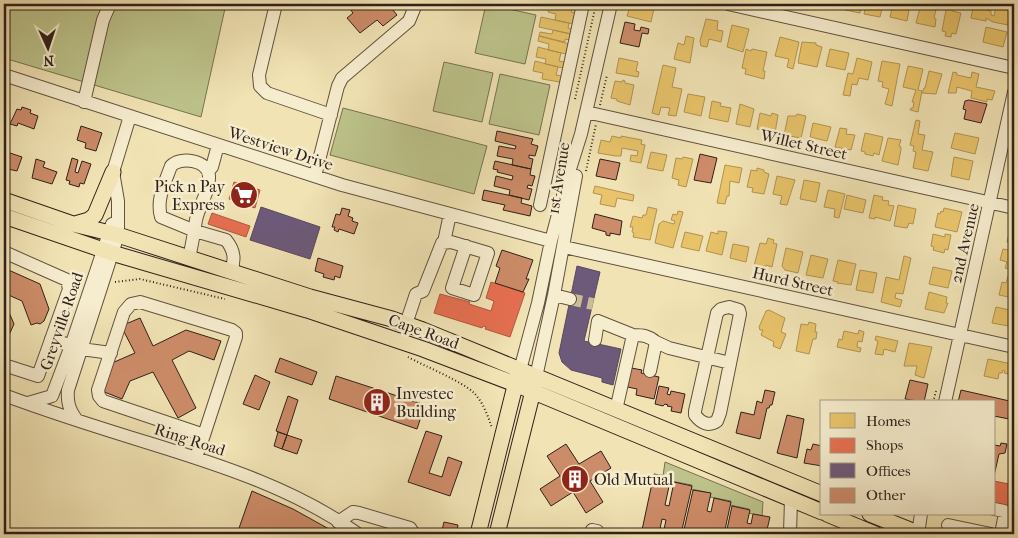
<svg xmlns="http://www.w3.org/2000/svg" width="1018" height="538" font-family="'IM FELL French Canon',serif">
<rect width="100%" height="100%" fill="#f1e3b4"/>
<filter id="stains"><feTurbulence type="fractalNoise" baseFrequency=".004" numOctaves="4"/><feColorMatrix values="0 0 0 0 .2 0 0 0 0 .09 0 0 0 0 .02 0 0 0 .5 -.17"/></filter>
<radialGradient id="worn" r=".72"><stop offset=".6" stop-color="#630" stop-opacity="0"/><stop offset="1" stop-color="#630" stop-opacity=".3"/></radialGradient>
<path fill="#bdc38b" stroke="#767252" d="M 4,4 L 226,4 L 201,117 L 4,58 Z
M 486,4 L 536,15 L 525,64 L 475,53 Z
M 444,62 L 493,73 L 482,122 L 433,111 Z
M 500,74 L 550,85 L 539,135 L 489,124 Z
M 343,108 L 487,146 L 474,194 L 330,155 Z
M 665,462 L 763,502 L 762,516 L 749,513 L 749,509 L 730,505 L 731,501 L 710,497 L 710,493 L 691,489 L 692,485 L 671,481 L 671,477 L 663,476 Z"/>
<path fill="#e9c46a" stroke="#b19352" d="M 550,4 L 577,8 L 576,10 L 572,9 L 571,12 L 576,13 L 573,24 L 555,20 L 556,14 L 548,12 Z
M 628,4 L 655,4 L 658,5 L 657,9 L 654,8 L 651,22 L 627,16 L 630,6 L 627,5 Z
M 843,4 L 862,4 L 860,13 L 841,9 Z
M 866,4 L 883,4 L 880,17 L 864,14 Z
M 893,4 L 915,4 L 915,6 L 910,5 L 907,21 L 890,17 Z
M 921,4 L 928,4 L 927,8 L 936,10 L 934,18 L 936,19 L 935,27 L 916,23 Z
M 949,7 L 953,8 L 952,11 L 961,13 L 956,34 L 952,33 L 951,37 L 945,36 L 946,32 L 942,31 L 946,10 L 948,10 Z
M 973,7 L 991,11 L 991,15 L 994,16 L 996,7 L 1011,11 L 1008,25 L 993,22 L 986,18 L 986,21 L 971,18 Z
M 541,17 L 569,23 L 568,28 L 572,29 L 571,34 L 539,27 Z
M 706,19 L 718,21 L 717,30 L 723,31 L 721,42 L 709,39 L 707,47 L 701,46 L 700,41 Z
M 732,25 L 749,29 L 743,52 L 727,47 Z
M 986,27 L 1007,32 L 1003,47 L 983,42 Z
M 553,30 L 571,34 L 570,40 L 565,39 L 565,42 L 539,36 L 540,32 L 552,34 Z
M 539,36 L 569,44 L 566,54 L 548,50 L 549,44 L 538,41 Z
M 686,36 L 694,38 L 690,63 L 674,59 L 678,43 L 684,45 Z
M 780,37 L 799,42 L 793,69 L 787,67 L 789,59 L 775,56 Z
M 802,42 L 816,43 L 816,45 L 822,47 L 817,67 L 798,63 Z
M 538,47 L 561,53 L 559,61 L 565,62 L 563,68 L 545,64 L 546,59 L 536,57 Z
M 746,49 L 751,51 L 752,49 L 767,52 L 763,71 L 765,71 L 764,79 L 745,74 L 746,69 L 742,68 Z
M 830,49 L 849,53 L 845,70 L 826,66 Z
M 619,58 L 638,62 L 636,71 L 639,72 L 638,77 L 616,73 Z
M 857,58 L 872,62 L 868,80 L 859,78 L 857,85 L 852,84 L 850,96 L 843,95 L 848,73 L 853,74 Z
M 535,61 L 558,67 L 556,75 L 562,76 L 560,82 L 542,79 L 543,73 L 533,71 Z
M 882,61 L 900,64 L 892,106 L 885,104 L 889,89 L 882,87 L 883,82 L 878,81 Z
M 663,65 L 676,68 L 672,87 L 682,89 L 676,116 L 668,115 L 670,108 L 661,107 L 659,115 L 652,113 Z
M 908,66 L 923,69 L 918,90 L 922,91 L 918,112 L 910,110 L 911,108 L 913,108 L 914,102 L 912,102 L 916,90 L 903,87 Z
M 929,71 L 942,74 L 936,94 L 922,93 L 924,88 L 925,88 Z
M 953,72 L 957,73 L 957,75 L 971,78 L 972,72 L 979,74 L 976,87 L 995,91 L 992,100 L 987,99 L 987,102 L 971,98 L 972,91 L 957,87 L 956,93 L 948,93 Z
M 623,80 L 625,81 L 625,83 L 634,85 L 630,105 L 617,101 L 617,99 L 611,98 L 615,81 L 622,82 Z
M 688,94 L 705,97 L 701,116 L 684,112 Z
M 712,101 L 721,103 L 720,106 L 731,108 L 728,122 L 709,118 Z
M 740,104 L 754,109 L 750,127 L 736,124 Z
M 760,113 L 771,116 L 772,113 L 778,115 L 775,133 L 757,129 Z
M 797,114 L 806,116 L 801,138 L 784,135 L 788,116 L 796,116 Z
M 916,120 L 920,121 L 918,134 L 925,135 L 922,150 L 933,152 L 928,171 L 913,168 L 916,152 L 913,151 L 914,146 L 910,145 Z
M 813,123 L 831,127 L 827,141 L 810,137 Z
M 840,128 L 847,129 L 846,134 L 855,135 L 851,150 L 835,147 Z
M 865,133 L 883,137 L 879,155 L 874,153 L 873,156 L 865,154 L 865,152 L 861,151 Z
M 955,133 L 979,138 L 975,154 L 951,148 Z
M 612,136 L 621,138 L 621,136 L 642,140 L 641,144 L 645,145 L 641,163 L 630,161 L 631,155 L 637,156 L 638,151 L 622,148 L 621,156 L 616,156 L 598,153 L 601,140 L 610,142 Z
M 888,138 L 901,140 L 899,146 L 901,147 L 901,150 L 898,165 L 882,161 Z
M 651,152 L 667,155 L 663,171 L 647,168 Z
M 683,157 L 693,159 L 686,187 L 678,185 L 679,180 L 672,178 L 676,158 L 682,159 Z
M 954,157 L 973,161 L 969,180 L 951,176 Z
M 725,165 L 742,168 L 739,183 L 730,181 L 729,196 L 727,196 L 725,204 L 717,203 Z
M 757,168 L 764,170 L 764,172 L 769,174 L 764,194 L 752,192 L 753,188 L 747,187 L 751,170 L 757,171 Z
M 777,176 L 795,180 L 787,205 L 780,204 L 782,196 L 773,194 Z
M 804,180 L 820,183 L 816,202 L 800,199 Z
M 595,186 L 634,195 L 633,201 L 617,198 L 615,207 L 600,204 L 602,195 L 593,193 Z
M 828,190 L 845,194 L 839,218 L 834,217 L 835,209 L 824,207 Z
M 847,195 L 866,200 L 863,213 L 844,209 Z
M 874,195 L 883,197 L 882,200 L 889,201 L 888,205 L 894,206 L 890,221 L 875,217 L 875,219 L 869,218 Z
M 898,205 L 916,209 L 913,224 L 909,223 L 907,228 L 894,226 Z
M 648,207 L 657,209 L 650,240 L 633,237 L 634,233 L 632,232 L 633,227 L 630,227 L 633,216 L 642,218 L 643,215 L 646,215 Z
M 944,208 L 962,212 L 957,232 L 935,227 L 938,213 L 940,214 L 941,211 L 943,212 Z
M 678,211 L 683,212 L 673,248 L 655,243 L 659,224 L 663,221 L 674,224 L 675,221 L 671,220 L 673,214 L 677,215 Z
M 1011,225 L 1014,225 L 1014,244 L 1007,242 Z
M 718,231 L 727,232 L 722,255 L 706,251 L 711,232 L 718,234 Z
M 685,232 L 703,236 L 699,251 L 681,247 Z
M 933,234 L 945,237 L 945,234 L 951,235 L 948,250 L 945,249 L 944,253 L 933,250 L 934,247 L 931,246 Z
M 768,238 L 774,240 L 773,243 L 777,244 L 772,267 L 766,265 L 765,269 L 754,266 L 760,243 L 766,244 Z
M 733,244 L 749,247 L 746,262 L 730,258 Z
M 786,248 L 803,252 L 798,273 L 785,270 L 782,266 Z
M 1003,249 L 1014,251 L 1014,270 L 1005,268 L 1007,262 L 1000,260 Z
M 811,255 L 828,259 L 823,278 L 806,275 Z
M 904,256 L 911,258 L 903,294 L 896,293 L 895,298 L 902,300 L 900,307 L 881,302 L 886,277 L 899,280 Z
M 838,260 L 856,264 L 851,285 L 837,283 L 838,282 L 833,281 Z
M 933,267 L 952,271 L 948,288 L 929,284 Z
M 860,270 L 877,273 L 873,293 L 856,290 Z
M 1008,276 L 1014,278 L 1014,301 L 1012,301 L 1013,298 L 999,295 L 1002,282 L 1006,283 Z
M 929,292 L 947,297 L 946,303 L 948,303 L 944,313 L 925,309 Z
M 996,307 L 1014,311 L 1014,327 L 992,323 Z
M 769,310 L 785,318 L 781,332 L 786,334 L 780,349 L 773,346 L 774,342 L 761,335 L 763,330 L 760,330 L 759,327 L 766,311 Z
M 809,322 L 816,324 L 815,332 L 817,332 L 816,339 L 813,339 L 809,354 L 796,351 L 801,324 L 808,325 Z
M 859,330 L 864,332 L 862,342 L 858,341 L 857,347 L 861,348 L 860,352 L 837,347 L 839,339 L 842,340 L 844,331 L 858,334 Z
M 876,336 L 898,341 L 895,352 L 884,349 L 883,355 L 875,354 L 878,341 L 875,340 Z
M 909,343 L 932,347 L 924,378 L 915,375 L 917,366 L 904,366 Z
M 988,359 L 1012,364 L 1010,372 L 1008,374 L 1004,373 L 1005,371 L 1003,370 L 1002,373 L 999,373 L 998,379 L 984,376 Z"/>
<path fill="#e76f51" stroke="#b05740" d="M 234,182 L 260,190 L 255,208 L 229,199 Z
M 212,213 L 250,226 L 246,237 L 208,224 Z
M 491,282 L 525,293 L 510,337 L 485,329 L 486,327 L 483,326 L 482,328 L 434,313 L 440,294 L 470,302 L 469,304 L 491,311 L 494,301 L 486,298 Z
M 994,481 L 1014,485 L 1011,506 L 994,503 Z"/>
<path fill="#6d597a" stroke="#5a485d" d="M 261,207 L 320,227 L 310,259 L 250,240 Z
M 577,266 L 600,272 L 584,341 L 621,349 L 613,385 L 602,382 L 602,378 L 571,370 L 562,362 L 559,353 Z"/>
<path fill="#cd8c69" stroke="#2f201a" d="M 356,4 L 388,4 L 397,15 L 383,26 L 377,20 L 360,33 L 347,18 L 353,13 L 350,9 Z
M 625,22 L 635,24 L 634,30 L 640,31 L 641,27 L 649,29 L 648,34 L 642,33 L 639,47 L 620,43 Z
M 969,100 L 987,104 L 981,123 L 964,119 L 966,110 L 963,109 L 965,101 Z
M 22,107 L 31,110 L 30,113 L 38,116 L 34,129 L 18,123 L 17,126 L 10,124 L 17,109 L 21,110 Z
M 81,126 L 102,133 L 96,151 L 85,148 L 86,143 L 77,140 Z
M 497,131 L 533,139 L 531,144 L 538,146 L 535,156 L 529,155 L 529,158 L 533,159 L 531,169 L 512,165 L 513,159 L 497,156 L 499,146 L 515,149 L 516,146 L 495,141 Z
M 4,151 L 22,157 L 17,171 L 8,169 L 9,165 L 4,164 Z
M 700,154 L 717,158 L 711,183 L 694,180 Z
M 72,158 L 78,160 L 75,172 L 78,173 L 82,161 L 91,164 L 84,184 L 80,183 L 79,187 L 69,184 L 70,181 L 66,180 Z
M 36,159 L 45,162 L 43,167 L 57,172 L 52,184 L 32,178 Z
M 600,159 L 620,163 L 616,180 L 596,176 Z
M 495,161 L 531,169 L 530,175 L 535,176 L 532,186 L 528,185 L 527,188 L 532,189 L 529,200 L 509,195 L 510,190 L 494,186 L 496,176 L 512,180 L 513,176 L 497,172 L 498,170 L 493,169 Z
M 484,190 L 522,198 L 521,203 L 532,206 L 530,216 L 503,210 L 505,205 L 482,200 Z
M 342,208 L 350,210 L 348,216 L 353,218 L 352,221 L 358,223 L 354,234 L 339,229 L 338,232 L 334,230 L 335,227 L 332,227 L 336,214 L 340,215 Z
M 595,214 L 622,221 L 620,235 L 610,233 L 610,236 L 606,235 L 606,232 L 592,228 Z
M 502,250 L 533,260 L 526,279 L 529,279 L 523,292 L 495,283 L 500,268 L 496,266 Z
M 318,258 L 343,266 L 340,278 L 335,276 L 334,280 L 323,277 L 324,274 L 315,271 Z
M 4,268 L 40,284 L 49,309 L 44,321 L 40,324 L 37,323 L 31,325 L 22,301 L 4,293 Z
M 4,308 L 8,310 L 14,324 L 4,346 Z
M 140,318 L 153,346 L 186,330 L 221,341 L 214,360 L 189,351 L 172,360 L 196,408 L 178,418 L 153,372 L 130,381 L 122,399 L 102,391 L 112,363 L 135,353 L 121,326 Z
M 280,358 L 317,372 L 312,385 L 275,372 Z
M 626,367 L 642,370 L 641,373 L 659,377 L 654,399 L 636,395 L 637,389 L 623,386 Z
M 255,375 L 270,382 L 259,410 L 243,404 Z
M 336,376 L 425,405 L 417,429 L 329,399 Z
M 910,380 L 928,384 L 924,402 L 905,399 Z
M 659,386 L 669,388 L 667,394 L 670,395 L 671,391 L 685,394 L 681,413 L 671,411 L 672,407 L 667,406 L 668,405 L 665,404 L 663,406 L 655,404 Z
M 765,390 L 775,392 L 772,405 L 770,405 L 769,408 L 767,408 L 760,439 L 736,433 L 741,412 L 754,415 L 757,401 L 762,403 Z
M 961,390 L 1014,402 L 1014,420 L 994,416 L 994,402 L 958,402 Z
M 288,396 L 298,400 L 287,435 L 276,431 Z
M 787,415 L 804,419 L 797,458 L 777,453 Z
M 426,431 L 442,436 L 429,473 L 442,477 L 448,457 L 462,462 L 450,496 L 408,482 Z
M 278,432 L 287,435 L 282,449 L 274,446 Z
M 287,435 L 302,440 L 297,454 L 282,449 Z
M 1001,443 L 1007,444 L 1005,453 L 999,454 L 994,476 L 994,445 L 1000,446 Z
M 566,444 L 579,464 L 601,451 L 611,468 L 590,481 L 603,502 L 586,513 L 573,492 L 551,506 L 540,489 L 560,476 L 547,456 Z
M 813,444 L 822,446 L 822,466 L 804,463 L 807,449 L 811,450 Z
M 654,474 L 671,477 L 665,505 L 669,506 L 674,482 L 692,486 L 681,534 L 663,534 L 666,520 L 662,519 L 659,534 L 642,530 Z
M 693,490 L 711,493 L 707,511 L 711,512 L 714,498 L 731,502 L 724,534 L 683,534 Z
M 252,491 L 293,509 L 338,534 L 237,534 Z
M 732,506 L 750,510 L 747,523 L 751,524 L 753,514 L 770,517 L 766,534 L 726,534 Z
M 444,522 L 458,525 L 456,534 L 441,534 Z"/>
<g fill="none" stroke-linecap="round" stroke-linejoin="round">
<path stroke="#cabc95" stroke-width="12" stroke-dasharray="12 6" stroke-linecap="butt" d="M 570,299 L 593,304"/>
<g stroke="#605140" stroke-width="14">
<path id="minor" d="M 276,4 L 259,75 L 260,86 L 267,93 L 331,115
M 728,4 L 1014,68
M 4,75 L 342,185 L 551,241
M 84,102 L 103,20 L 110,4
M 586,112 L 1014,208
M 208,171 L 212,167 L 218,145
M 315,176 L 338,86 L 342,78 L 409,21 L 416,4
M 540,205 L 583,4
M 444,242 L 450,214
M 564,247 L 1014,347
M 4,252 L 67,280 L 69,289 L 38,376 L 4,365
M 189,258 C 192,245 194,233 196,220 C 199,205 210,191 209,176 C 208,160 180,156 171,166 C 165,183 156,199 161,217 L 195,231 L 226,240 C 235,251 235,260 231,272
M 554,295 L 570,299
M 729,307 L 739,310 L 740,314 L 720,413 L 717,421 C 709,427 701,423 695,415 L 695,411 L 717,313 L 721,309 Z
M 406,324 L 416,294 L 423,291 L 442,243 L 451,242 L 488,253 L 474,295 L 452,288 L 466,246
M 633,335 C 643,335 649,336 656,342 L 650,371
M 51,339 L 81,349 L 111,353
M 595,340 L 598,321 L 633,335 L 616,410
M 656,342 L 669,348 L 730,363
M 520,370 L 538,303 L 551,241 L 570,169 L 581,134 L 611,4
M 536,377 L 554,295 L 576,176
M 4,395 C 52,413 103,429 152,444 C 223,466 297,490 358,534
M 945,402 L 1014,92
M 28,403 L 52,396 L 71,346 L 112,224
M 76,419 C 69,409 67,402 68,390 L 118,235 L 118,201 L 113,172 L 130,116
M 196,457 L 204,435 L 236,337 L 236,333 L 232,330 L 140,302 L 131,304 L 124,312 L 98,390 L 99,396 L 103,401 L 204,435
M 994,509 L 1004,511 L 1005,513 L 1001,534
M 338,522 L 353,512 L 359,513 L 410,528 L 414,534
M 948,525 L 991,534
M 591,534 L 592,530 L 597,531 L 597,534
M 790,534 L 791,499
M 918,534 L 921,514"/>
</g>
<g stroke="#2f201a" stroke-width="17">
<path id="major" d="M 4,200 L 73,224 L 118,235 L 310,297 L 392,319 L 423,330 L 822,494
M 4,216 L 112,253 L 307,310 L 423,349 L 515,384 L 822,512
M 75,224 L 89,220 L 95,215 L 113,172
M 827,514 L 875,534
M 870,514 L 920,534
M 478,534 L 518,374
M 497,534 L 535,383"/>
</g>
<path stroke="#2f201a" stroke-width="2" stroke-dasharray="1 2.5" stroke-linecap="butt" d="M 575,99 L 596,4
M 600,105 L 607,75
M 586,171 L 596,124
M 115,282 L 140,279 L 225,299
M 408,357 C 424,366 462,381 474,393 C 483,402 488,416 492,428
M 933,402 L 936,391"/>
<use href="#minor" stroke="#f6edce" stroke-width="12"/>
<use href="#major" stroke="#f1e3b4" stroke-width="15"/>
</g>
<defs>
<g id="supermarket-disc" transform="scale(1.4375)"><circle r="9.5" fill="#8f2418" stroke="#f6edce"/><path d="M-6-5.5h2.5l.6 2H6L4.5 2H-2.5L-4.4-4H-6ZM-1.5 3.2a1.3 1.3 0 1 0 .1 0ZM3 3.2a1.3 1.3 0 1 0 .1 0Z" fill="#fff"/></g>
<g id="building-disc" transform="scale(1.4375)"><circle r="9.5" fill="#8f2418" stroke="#f6edce"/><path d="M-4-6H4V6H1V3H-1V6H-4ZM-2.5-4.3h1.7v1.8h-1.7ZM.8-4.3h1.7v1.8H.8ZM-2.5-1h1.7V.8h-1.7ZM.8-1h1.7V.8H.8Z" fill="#fff"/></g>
</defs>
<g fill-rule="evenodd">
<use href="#supermarket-disc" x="244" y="195"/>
<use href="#building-disc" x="377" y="402"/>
<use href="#building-disc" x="575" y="479"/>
</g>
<g text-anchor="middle" stroke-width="5" stroke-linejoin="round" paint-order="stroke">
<g font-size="16" fill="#2f201a" stroke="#f6edce">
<text transform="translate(804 144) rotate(13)" y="6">Willet Street</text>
<text transform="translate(281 148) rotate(18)" y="6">Westview Drive</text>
<text transform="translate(558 178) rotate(-81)" y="6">1st Avenue</text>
<text transform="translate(964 243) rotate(-77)" y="6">2nd Avenue</text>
<text transform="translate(793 281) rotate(13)" y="6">Hurd Street</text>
<text transform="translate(61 321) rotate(-71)" y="6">Greyville Road</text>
<text transform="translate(424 331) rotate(20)" y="6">Cape Road</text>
<text transform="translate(190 439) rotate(18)" y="6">Ring Road</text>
</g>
<g font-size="16" fill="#2f201a" stroke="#f6edce" text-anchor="start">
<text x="225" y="192" text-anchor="end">Pick n Pay<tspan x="225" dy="18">Express</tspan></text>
<text x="396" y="399">Investec<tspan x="396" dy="18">Building</tspan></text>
<text x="594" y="485">Old Mutual</text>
</g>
</g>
<rect width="1018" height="538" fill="none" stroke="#f1e3b4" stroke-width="20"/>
<rect x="5" y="5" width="1008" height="528" fill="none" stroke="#2f201a" stroke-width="2.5"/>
<rect x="10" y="10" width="998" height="518" fill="none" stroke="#2f201a"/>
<rect x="820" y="400" width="175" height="115" fill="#f6edce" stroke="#a69b86"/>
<rect x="830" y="413" width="25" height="15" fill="#e9c46a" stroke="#a69b86"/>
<text x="866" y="426" font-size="15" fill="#2f201a">Homes</text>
<rect x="830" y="438" width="25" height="15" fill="#e76f51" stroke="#a69b86"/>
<text x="866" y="450" font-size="15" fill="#2f201a">Shops</text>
<rect x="830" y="463" width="25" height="15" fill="#6d597a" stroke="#a69b86"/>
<text x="866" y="476" font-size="15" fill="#2f201a">Offices</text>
<rect x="830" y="488" width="25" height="15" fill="#cd8c69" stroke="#a69b86"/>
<text x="866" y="500" font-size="15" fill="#2f201a">Other</text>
<g transform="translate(48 48) rotate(177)" stroke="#f6edce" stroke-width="4" paint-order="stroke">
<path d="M0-4L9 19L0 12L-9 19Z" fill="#2f201a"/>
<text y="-8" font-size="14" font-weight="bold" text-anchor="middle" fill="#2f201a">N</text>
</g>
<rect width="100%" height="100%" filter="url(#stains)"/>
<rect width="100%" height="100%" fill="url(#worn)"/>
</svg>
